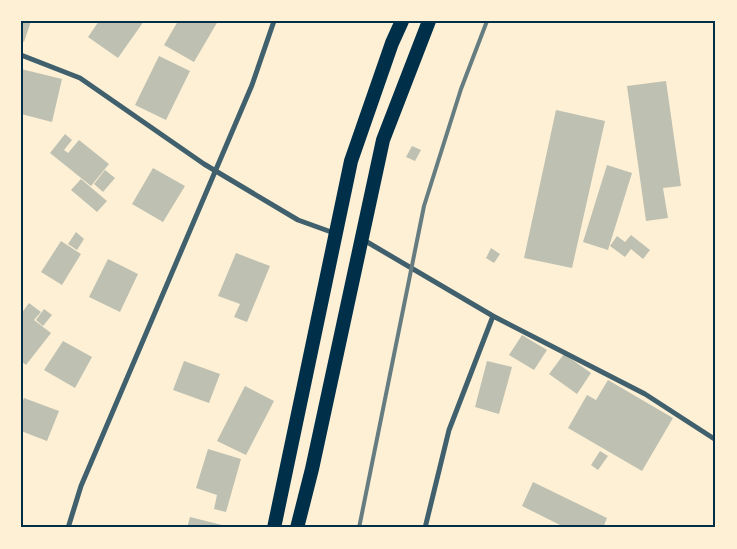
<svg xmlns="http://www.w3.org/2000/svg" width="737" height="549" font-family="Lato,sans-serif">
<rect width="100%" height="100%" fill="#fdf0d5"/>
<path fill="#bec0b2" d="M 21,21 L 31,21 L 24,42 L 21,41 Z
M 99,21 L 144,21 L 118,58 L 88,37 Z
M 178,21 L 218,21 L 194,62 L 164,45 Z
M 159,56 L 190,71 L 166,120 L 135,105 Z
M 21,69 L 62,79 L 52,122 L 21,114 Z
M 666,81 L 681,186 L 663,188 L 668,218 L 646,221 L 627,86 Z
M 556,110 L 605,121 L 572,268 L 524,258 Z
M 65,134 L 72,140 L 64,150 L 68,153 L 79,140 L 109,164 L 91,186 L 50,153 Z
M 412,146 L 421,150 L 415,161 L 406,157 Z
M 607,165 L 632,173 L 608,250 L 583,242 Z
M 153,168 L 185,186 L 163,222 L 132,204 Z
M 105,170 L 115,178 L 103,192 L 94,184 Z
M 81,179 L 107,201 L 97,212 L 71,190 Z
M 76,232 L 84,239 L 77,250 L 68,244 Z
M 631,235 L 650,250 L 643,259 L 631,249 L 625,257 L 610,246 L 617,236 L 625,242 Z
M 61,241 L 81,254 L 62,285 L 41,272 Z
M 491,248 L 500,254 L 494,263 L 486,258 Z
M 236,253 L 270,266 L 247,322 L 234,317 L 240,304 L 218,296 Z
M 108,259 L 138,274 L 120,312 L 89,297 Z
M 29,303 L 41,312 L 34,320 L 51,333 L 26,365 L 21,361 L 21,314 Z
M 44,309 L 52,315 L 43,326 L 36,320 Z
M 522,335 L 547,350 L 534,370 L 509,355 Z
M 63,341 L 92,357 L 75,388 L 44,370 Z
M 564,354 L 591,373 L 577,394 L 549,374 Z
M 184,361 L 220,374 L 209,403 L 173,390 Z
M 487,361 L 512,367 L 499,414 L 475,407 Z
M 608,380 L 673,418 L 642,471 L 568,428 L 587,395 L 596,400 Z
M 245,386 L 274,401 L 246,455 L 217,441 Z
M 24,398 L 59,411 L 47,441 L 21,431 L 21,406 Z
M 208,449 L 241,459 L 226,512 L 214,509 L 217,495 L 196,488 Z
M 600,451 L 608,456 L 598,470 L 591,465 Z
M 533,482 L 607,518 L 603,528 L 566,528 L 522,506 Z
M 190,517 L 230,527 L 230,528 L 187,528 Z"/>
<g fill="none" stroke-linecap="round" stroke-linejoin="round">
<path stroke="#3f606c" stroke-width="5" d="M 21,55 L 80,78 L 204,164 L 298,220 L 334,233
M 362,239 L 493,316 L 645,394 L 716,440
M 68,528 L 81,486 L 252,85 L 274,21
M 425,528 L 449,430 L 493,316"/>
<path stroke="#003049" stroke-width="14" d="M 274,528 L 351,161 L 392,43 L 402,21
M 297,528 L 312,469 L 383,140 L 429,21"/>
<path stroke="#657d81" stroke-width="4" d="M 359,528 L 424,206 L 461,89 L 487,21"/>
</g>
<rect width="737" height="549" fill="none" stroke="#fdf0d5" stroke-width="45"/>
<rect x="22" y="22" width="692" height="504" fill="none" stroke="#003049" stroke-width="2"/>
</svg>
